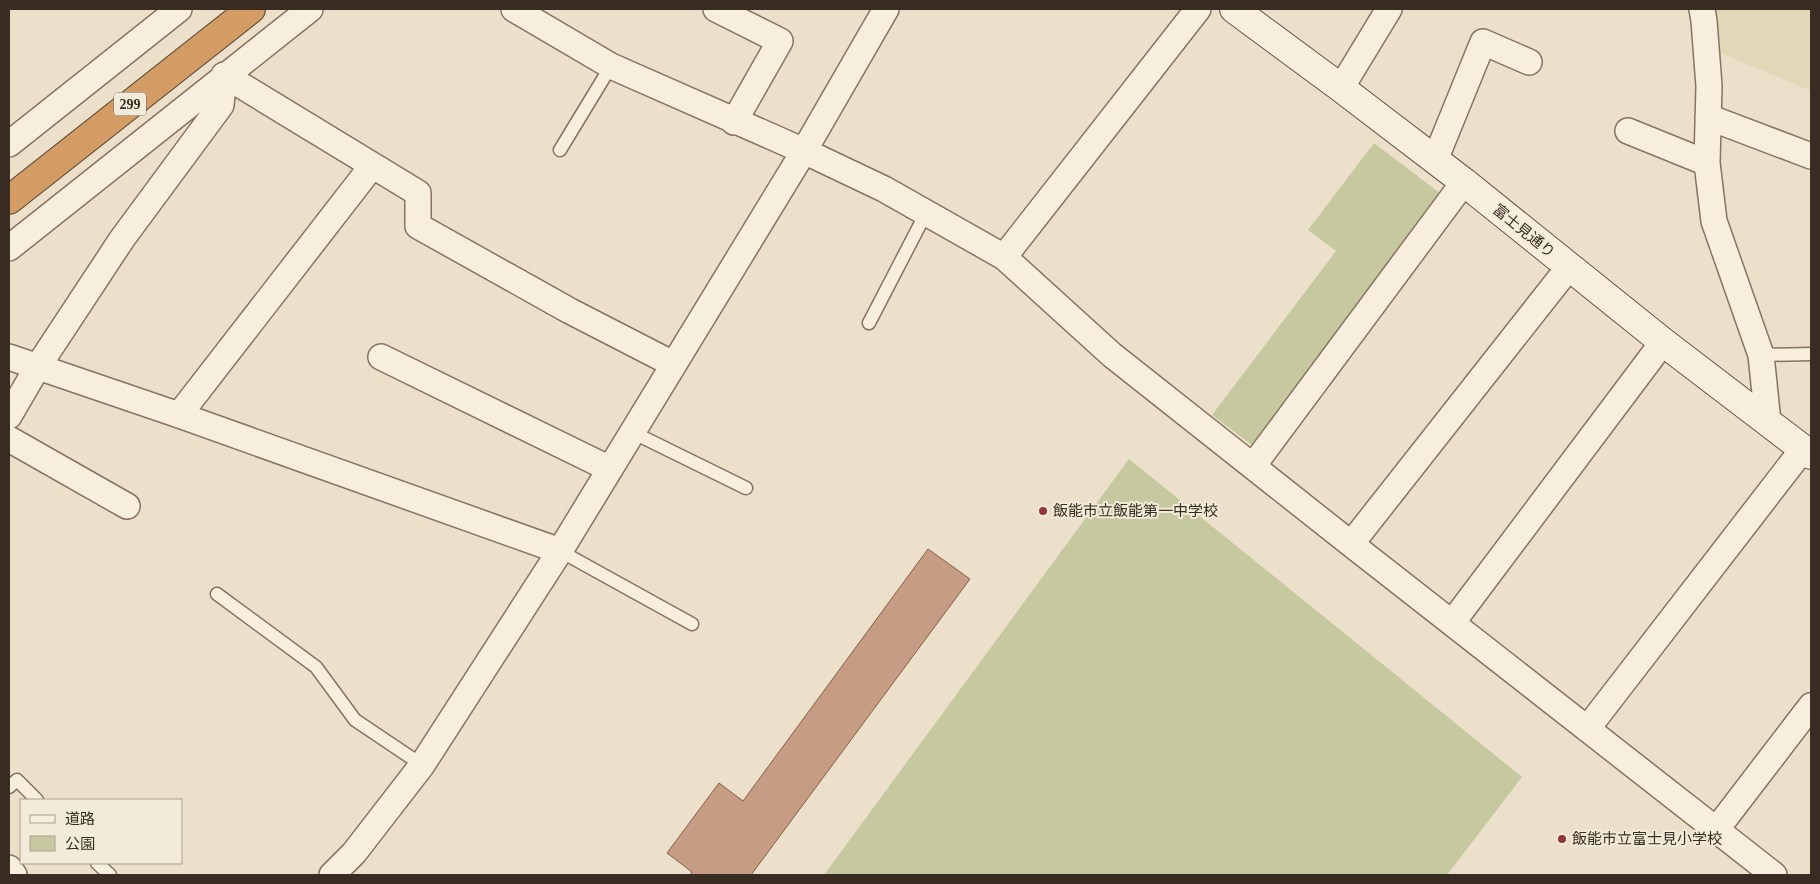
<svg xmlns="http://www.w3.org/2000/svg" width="1820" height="884" font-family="'Times New Roman','Noto Sans JP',serif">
<rect width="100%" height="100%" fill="#ece0ca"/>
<path fill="#e1d8b8" d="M 1706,9 L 1811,9 L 1811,91 L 1709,48 Z"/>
<path fill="#c6c99f" d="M 1374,143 L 1441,194 L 1252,445 L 1212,415 L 1336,251 L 1308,230 Z
M 1129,459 L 1522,777 L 1447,875 L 824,875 Z"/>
<path fill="#c69c84" stroke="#845d48" d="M 928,549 L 970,579 L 751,875 L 690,875 L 692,872 L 667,853 L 719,783 L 743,801 Z"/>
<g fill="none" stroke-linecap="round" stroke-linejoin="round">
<g stroke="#877360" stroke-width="15">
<path id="lane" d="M 560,150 L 611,66
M 869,323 L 926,213
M 1761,355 L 1811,354
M 632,432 L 746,488
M 560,551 L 692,624
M 217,594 L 316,667 L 355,720 L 422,765
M 9,787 L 17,780 L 37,800
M 97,863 L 110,875"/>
</g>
<g stroke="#877360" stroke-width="28">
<path id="street" d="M 514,9 L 611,66 L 804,151 L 884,189 L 1004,257 L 1112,355 L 1351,544 L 1774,875
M 716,9 L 780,41 L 734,122
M 1702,9 L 1704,21 L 1709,86 L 1707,163 L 1714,221 L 1761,355 L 1768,422
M 1341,88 L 1389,9
M 1708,117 L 1811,156
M 1628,131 L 1707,163
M 9,144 L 179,9
M 1435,160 L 1483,42 L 1529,62
M 9,248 L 310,9
M 1004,257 L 1198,9
M 9,357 L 179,415 L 560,551
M 381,357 L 610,469
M 179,415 L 372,166
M 9,416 L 37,368 L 122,239 L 221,105 L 224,75 L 418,193 L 418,226 L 570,311 L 673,364
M 9,439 L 127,506
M 1253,466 L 1464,182
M 1351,544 L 1569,267
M 1452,623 L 1663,342
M 1587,729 L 1803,449
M 1716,830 L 1811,706
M 9,868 L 14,875
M 332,875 L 354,853 L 422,765 L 560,551 L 804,151 L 886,9"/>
</g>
<g stroke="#695443" stroke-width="30">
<path id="secondary" d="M 1234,9 L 1341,88 L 1464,182 L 1663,342 L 1811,455"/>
</g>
<g stroke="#554233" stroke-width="30">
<path id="highway" d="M 9,200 L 251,9"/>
</g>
<use href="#lane" stroke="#f7eedd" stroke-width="12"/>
<use href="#street" stroke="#f7eedd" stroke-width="25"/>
<use href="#secondary" stroke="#f7eedd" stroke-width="28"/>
<use href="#highway" stroke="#d29c64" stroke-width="28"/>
</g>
<g fill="#91353a" stroke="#f3ebd9" stroke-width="2">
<circle cx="1043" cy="511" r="5"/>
<circle cx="1562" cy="839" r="5"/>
</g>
<g text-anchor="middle" stroke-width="4" stroke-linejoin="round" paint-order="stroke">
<rect fill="#f3ebd9" stroke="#716559" stroke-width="1" x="114" y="92.5" width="32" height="23" rx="4"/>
<g font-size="14" font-weight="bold" fill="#392c22">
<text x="130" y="109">299</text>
</g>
<g font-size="15" fill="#392c22" stroke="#f3ebd9">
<text transform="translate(1524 231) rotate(39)" y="5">富士見通り</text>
</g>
<g font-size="15" fill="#392c22" stroke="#f3ebd9" text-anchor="start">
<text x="1053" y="516">飯能市立飯能第一中学校</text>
<text x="1572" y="844">飯能市立富士見小学校</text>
</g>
</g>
<rect width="1820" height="884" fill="none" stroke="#392c22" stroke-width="20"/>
<rect x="20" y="799" width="162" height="65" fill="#f3ebd9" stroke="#a99f90"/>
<rect x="30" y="815" width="25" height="8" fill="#f7eedd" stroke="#a99f90"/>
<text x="65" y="824" font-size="15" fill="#392c22">道路</text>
<rect x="30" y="836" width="25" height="15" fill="#c6c99f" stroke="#a99f90"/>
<text x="65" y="849" font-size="15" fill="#392c22">公園</text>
</svg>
